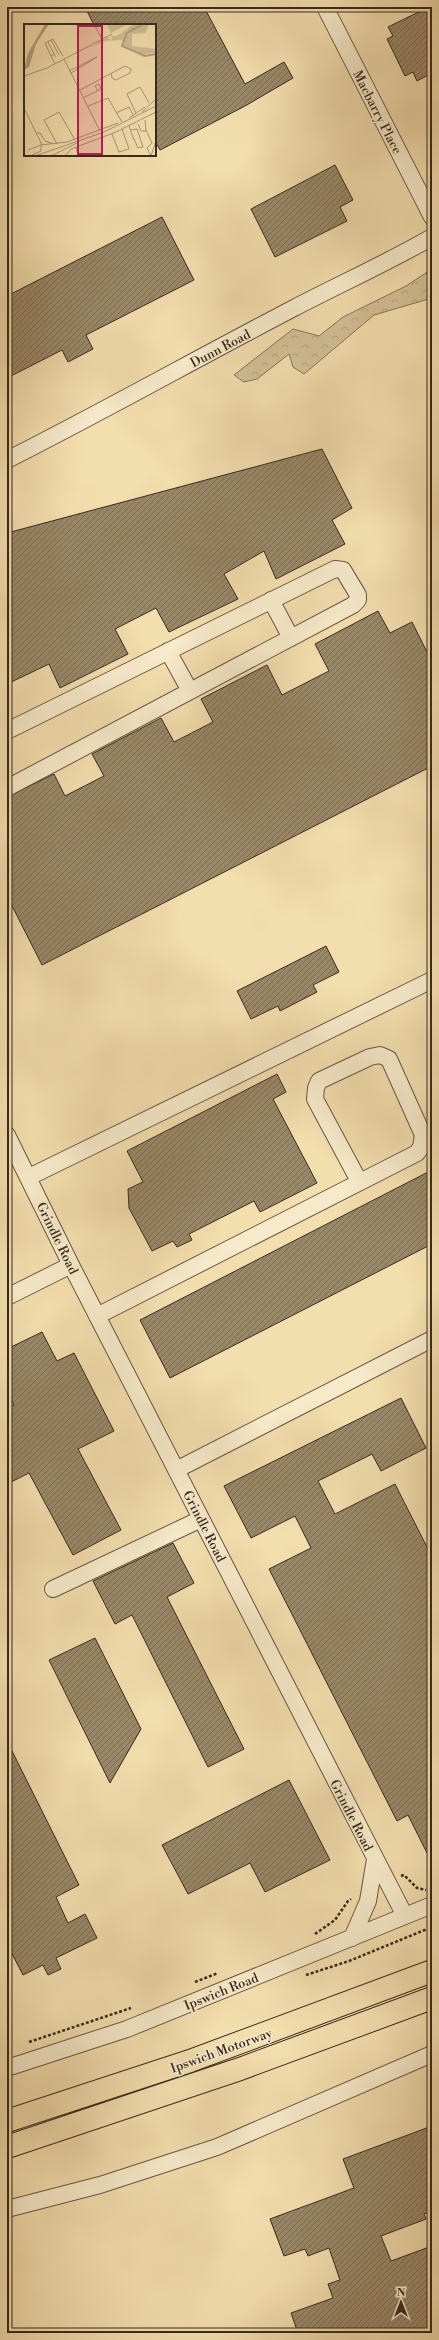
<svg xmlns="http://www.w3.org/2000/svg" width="439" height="2340" font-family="'Libre Bodoni',serif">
<defs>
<pattern id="forest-crowns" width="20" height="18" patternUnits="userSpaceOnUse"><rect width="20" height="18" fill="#d3bf95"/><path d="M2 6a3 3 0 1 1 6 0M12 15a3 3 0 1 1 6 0" fill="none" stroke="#b6a480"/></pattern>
<pattern id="building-hatch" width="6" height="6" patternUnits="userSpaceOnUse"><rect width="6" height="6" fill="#998868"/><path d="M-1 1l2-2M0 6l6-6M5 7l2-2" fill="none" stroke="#7e6f55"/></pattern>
</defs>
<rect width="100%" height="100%" fill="#f3deae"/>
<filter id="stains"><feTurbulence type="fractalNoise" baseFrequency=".005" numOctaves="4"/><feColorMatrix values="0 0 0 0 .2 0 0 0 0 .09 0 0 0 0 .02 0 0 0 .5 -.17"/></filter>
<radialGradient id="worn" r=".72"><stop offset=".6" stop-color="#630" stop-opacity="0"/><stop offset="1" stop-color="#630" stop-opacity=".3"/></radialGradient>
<path fill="url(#forest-crowns)" stroke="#867459" d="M 432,269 L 432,298 L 374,315 L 304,374 L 293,367 L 289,354 L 257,379 L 244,382 L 234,375 L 293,329 L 319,336 L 343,317 L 406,286 Z"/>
<path fill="url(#building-hatch)" stroke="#382a1d" d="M 85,7 L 204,7 L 245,84 L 284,62 L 293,78 L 245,106 L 160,150 L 155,141 L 155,25 L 94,25 Z
M 429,7 L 432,7 L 432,73 L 417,81 L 413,72 L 405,76 L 387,39 L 393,36 L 388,27 Z
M 335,165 L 353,200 L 340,207 L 347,221 L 275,257 L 251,209 Z
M 162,217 L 194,280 L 86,335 L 93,349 L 68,362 L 62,350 L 7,378 L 7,296 Z
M 322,449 L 352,508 L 332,520 L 345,544 L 276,579 L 264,551 L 224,574 L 238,599 L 169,632 L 156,608 L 115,629 L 128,654 L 60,688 L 49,664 L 7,684 L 7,533 Z
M 378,611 L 390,633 L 412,622 L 432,662 L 432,766 L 42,965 L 7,896 L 7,797 L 54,774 L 65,796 L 104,776 L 92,754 L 161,718 L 174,742 L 213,722 L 201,699 L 267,665 L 282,695 L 329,671 L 315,644 Z
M 326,946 L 339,972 L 313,985 L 317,992 L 280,1011 L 278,1006 L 251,1019 L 237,991 Z
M 277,1074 L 286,1092 L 273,1099 L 317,1183 L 260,1212 L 254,1201 L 189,1234 L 192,1240 L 177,1247 L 173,1241 L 152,1251 L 129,1208 L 128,1189 L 143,1182 L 127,1151 Z
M 432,1170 L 432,1244 L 170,1378 L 140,1320 Z
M 42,1332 L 57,1361 L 74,1353 L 114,1431 L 78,1449 L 121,1530 L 73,1555 L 29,1473 L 7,1484 L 7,1408 L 14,1405 L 7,1391 L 7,1349 Z
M 401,1398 L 426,1448 L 381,1471 L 372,1454 L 318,1481 L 335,1514 L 395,1484 L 432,1557 L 432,1863 L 408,1815 L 397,1821 L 269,1569 L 311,1548 L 295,1516 L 251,1538 L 224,1486 Z
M 173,1543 L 194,1583 L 167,1597 L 244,1749 L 208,1767 L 132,1615 L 115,1624 L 93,1581 Z
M 95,1638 L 141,1729 L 110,1783 L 49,1660 Z
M 7,1741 L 79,1885 L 56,1897 L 68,1923 L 85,1914 L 97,1938 L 56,1958 L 61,1969 L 48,1975 L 43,1965 L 23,1975 L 7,1944 Z
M 289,1780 L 330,1860 L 265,1892 L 250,1863 L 188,1894 L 162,1845 Z
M 432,2126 L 432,2211 L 424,2214 L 426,2219 L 381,2236 L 391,2261 L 432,2246 L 432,2333 L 298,2333 L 291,2313 L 333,2298 L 328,2284 L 340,2280 L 329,2248 L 308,2256 L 305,2249 L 284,2256 L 270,2219 L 354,2188 L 343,2159 Z"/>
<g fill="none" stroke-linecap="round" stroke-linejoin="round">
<g stroke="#675741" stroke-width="18">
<path id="minor" d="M 325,7 L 432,217
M 7,460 C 104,411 198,358 294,308 C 340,284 387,263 432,237
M 271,600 L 291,638
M 168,651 L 190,691
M 7,731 L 335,569 L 343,570 L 358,595 L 358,600 L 353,605 L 7,788
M 7,1135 L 71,1265 L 405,1916
M 29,1177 L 432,980
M 7,1297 L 71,1265
M 97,1316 L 417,1153 L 421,1147 L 423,1135 L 389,1059 L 380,1055 L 370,1057 L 319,1081 L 316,1088 L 315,1099 L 359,1181
M 176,1470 L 432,1339
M 53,1589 L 201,1519
M 352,1938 L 368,1901 L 375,1859
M 7,2068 L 127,2029 L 432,1905
M 7,2209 L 100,2185 L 217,2147 L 432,2054"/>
</g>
<g stroke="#382a1d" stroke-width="24">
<path id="highway" d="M 7,2121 L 190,2061 L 432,1971
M 7,2147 L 240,2069 L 432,1998"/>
</g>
<path stroke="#382a1d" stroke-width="2.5" stroke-dasharray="3 2" stroke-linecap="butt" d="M 401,1876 L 404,1875 L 417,1888 L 426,1890
M 315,1934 L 335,1920 L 348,1901 L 351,1899
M 306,1975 L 349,1961 L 432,1927
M 195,1982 L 218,1973
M 29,2042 L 131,2008"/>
<use href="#minor" stroke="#f7eaca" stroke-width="16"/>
<use href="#highway" stroke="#f3deae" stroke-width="22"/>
</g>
<g text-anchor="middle" stroke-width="3" stroke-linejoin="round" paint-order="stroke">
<g font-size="13" fill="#382a1d" stroke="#f7eaca">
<text transform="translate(378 112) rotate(63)" y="5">Macbarry Place</text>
<text transform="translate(220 348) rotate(-28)" y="5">Dunn Road</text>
<text transform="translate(58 1238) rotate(64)" y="5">Grindle Road</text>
<text transform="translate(205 1526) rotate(63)" y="5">Grindle Road</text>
<text transform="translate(352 1815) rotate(63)" y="5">Grindle Road</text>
<text transform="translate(221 1991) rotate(-22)" y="5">Ipswich Road</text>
<text transform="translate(221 2050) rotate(-20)" y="5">Ipswich Motorway</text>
</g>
</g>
<g transform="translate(24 24)">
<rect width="132" height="132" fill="#f3deae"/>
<path d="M 83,0 L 104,0 L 87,9 Z" fill="#d3bf95"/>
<path d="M 110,0 L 124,0 L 124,3 L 121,9 L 108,10 L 108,22 L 132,25 L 132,28 L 118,31 L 100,23 L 98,16 L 82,17 L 67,23 L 83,13 L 88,16 L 87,12 L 93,12 Z" fill="#d3bf95"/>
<path d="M 21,0 L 25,0 L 12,20 L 5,43 L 0,46 L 4,29 Z" fill="#b3a17d"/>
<path fill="none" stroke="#b3a17d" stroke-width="2" d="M 119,0 L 103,9 L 98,22 L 121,32 L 132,30"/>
<path fill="none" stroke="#a89674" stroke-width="1" d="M 70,0 L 78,15M 27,16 L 35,31M 24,18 L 30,30M 27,32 L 21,19 L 29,15 L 39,32M 40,35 L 76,107M 31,40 L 27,32 L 30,30 L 32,33M 45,47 L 73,33M 47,49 L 73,33M 0,52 L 23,44 L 88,10M 56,66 L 101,42 L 107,45 L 106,49 L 92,56 L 88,54 L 87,49M 59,74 L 77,65 L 75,60 L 71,62 L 74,67M 64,82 L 84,74 L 98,98M 0,84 L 18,121M 118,88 L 132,75M 92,89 L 105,83 L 109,91M 112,89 L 103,70 L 116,63 L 125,79M 105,94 L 121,83M 114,100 L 117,107 L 122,107 L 121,96M 105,102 L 110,116M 107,106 L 113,105 L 119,123 L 114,124 L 110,115M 122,106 L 128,119 L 123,124 L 127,132M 13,109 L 16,109 L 21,117 L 30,120M 88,110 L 95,128 L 105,125 L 98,105M 33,120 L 20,96 L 35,88 L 51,116M 52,123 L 54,130 L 63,132M 4,126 L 17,121 L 43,118 L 94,99M 6,132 L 17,127 L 17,121M 11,132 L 80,108 L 132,82M 27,132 L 53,119M 41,132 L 47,125 L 92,108 L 132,88M 127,132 L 132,117"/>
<path fill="#c2185b" fill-opacity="0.15" stroke="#c2185b" stroke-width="2" d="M 54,2 L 78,2 L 78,130 L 54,130 Z"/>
<rect width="132" height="132" fill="none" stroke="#382a1d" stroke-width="2"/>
</g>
<rect width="439" height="2340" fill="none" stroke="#f3deae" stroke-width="24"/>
<rect x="8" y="8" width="423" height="2324" fill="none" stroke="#382a1d" stroke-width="2"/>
<rect x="12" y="12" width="415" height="2316" fill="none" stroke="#382a1d"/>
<g transform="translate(401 2302)" stroke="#f7eaca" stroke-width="3" paint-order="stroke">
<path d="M0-3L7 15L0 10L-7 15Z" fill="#382a1d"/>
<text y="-6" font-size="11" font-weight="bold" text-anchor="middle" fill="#382a1d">N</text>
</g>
<rect width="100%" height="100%" filter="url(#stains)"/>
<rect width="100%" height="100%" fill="url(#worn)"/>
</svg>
